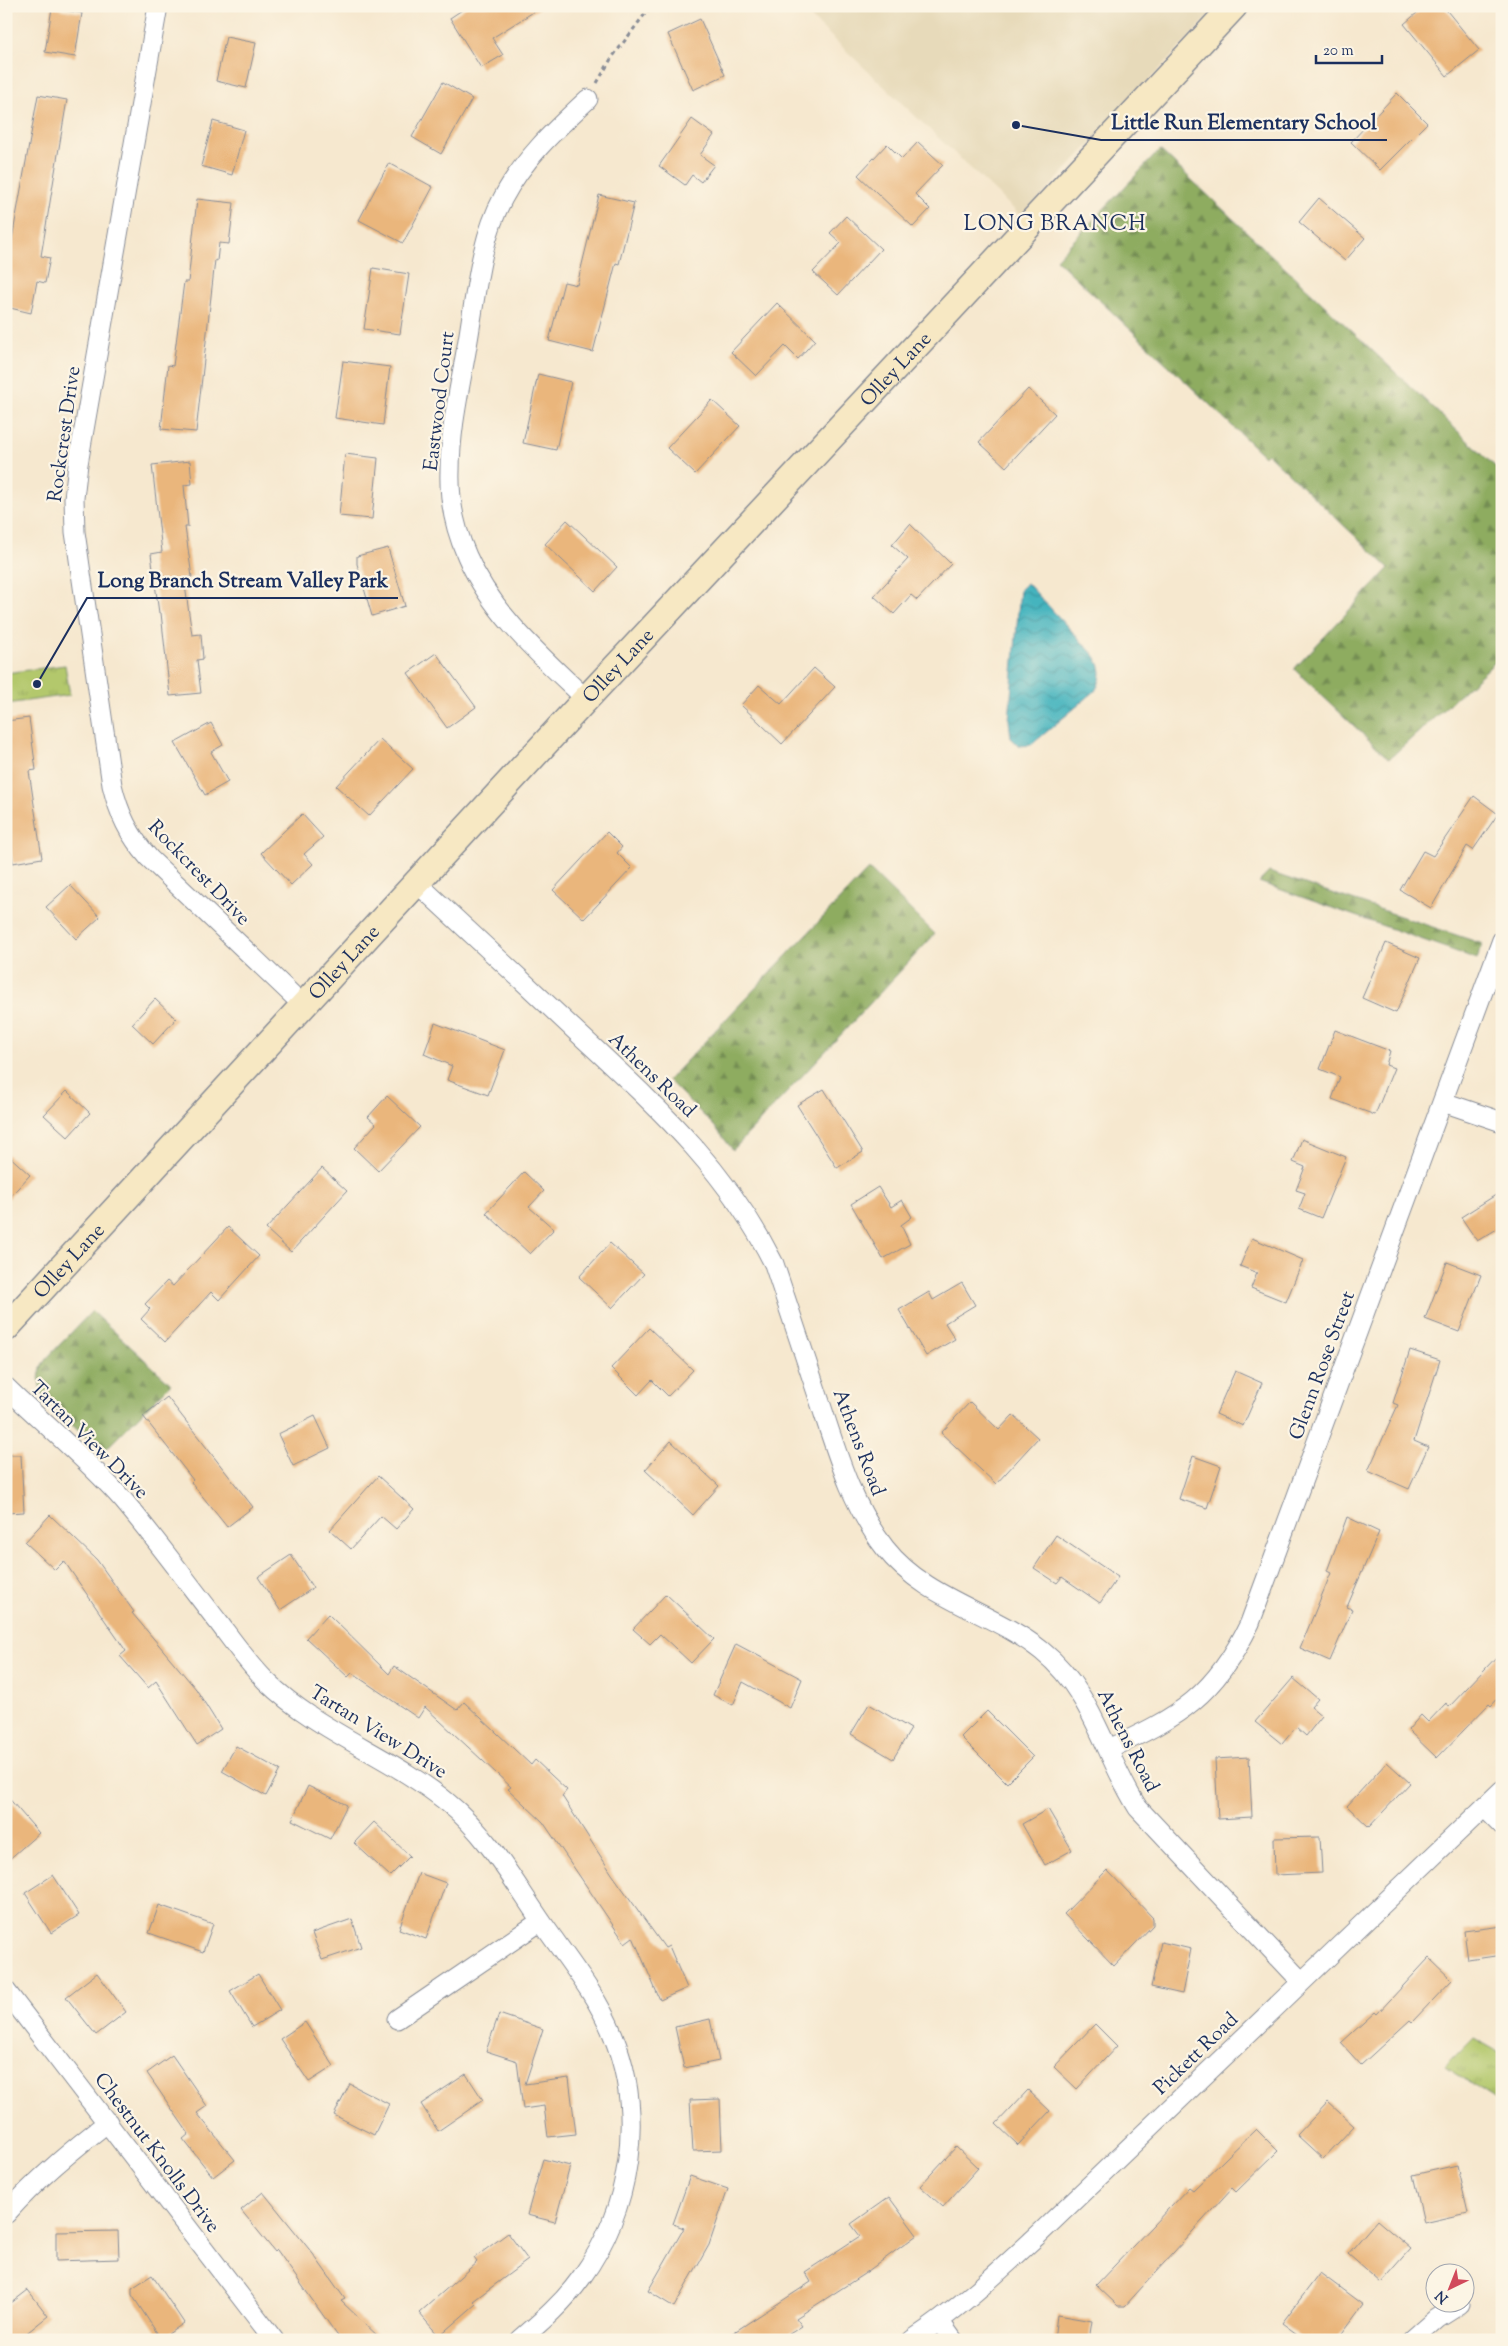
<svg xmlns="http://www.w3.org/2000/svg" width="1508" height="2346" font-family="'Sorts Mill Goudy',serif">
<defs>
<pattern id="forest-firs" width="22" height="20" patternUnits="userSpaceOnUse" patternTransform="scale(1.25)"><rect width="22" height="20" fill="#8eac60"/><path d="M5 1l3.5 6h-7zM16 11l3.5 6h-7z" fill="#738c52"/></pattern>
<pattern id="park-tufts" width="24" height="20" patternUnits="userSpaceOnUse" patternTransform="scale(1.25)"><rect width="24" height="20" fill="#b3c86c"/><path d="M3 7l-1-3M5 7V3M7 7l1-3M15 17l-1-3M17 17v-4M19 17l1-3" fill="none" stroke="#99ac60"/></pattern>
<pattern id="water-waves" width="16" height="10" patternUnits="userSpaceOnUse" patternTransform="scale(1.25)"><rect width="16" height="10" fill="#45b4be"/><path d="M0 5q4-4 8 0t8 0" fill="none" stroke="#39939e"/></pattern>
</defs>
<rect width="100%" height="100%" fill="#fcf5e5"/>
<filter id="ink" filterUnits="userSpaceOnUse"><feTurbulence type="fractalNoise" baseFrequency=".02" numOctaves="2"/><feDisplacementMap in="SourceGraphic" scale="10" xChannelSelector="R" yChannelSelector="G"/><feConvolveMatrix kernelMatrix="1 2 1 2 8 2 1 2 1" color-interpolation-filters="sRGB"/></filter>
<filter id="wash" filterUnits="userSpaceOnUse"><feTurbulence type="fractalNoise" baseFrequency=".0096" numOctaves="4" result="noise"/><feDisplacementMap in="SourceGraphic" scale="20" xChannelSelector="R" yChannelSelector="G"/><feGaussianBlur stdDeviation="1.12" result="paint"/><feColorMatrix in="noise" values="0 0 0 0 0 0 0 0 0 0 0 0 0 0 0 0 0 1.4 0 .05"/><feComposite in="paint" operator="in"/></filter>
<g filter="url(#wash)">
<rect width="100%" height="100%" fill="#f6e8cf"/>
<path fill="#e7daba" d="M 799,6 L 1218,6 L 1022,217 Z"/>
<path fill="url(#forest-firs)" stroke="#546e5f" d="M 1160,150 L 1502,473 L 1502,656 L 1389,759 L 1294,669 L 1389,568 L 1267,453 L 1264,456 L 1056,259 Z
M 869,869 L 935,934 L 733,1150 L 715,1127 L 668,1080 Z
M 1269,872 L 1483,944 L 1477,959 L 1259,882 Z
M 92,1311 L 171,1384 L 103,1452 C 88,1438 50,1409 42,1392 C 37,1381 39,1369 46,1359 Z"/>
<path fill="url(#park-tufts)" stroke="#677c65" d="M 65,665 L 70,695 L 6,704 L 6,673 Z
M 1474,2038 L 1502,2054 L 1502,2104 L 1445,2067 Z"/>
<path fill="url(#water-waves)" stroke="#30728e" d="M 1027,583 L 1094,655 C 1103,668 1103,677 1095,691 L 1031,745 L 1019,746 L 1011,738 L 1009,720 L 1020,589 Z"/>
<g id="blocks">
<path fill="#eab67c" d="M 468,6 L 543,6 L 492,38 L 503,55 L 481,68 L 450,18 Z
M 1425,6 L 1443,6 L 1479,50 L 1447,76 L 1404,24 Z
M 52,8 L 82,13 L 75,57 L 45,52 Z
M 700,19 L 725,75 L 693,90 L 668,34 Z
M 226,37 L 256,43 L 246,88 L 216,81 Z
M 443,82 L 472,99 L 441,154 L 412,137 Z
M 1397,93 L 1427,123 L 1380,170 L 1351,142 Z
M 38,95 L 67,100 L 41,256 L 50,258 L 45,283 L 37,281 L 31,313 L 6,307 L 6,249 L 10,250 Z
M 692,119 L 714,135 L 700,155 L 714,165 L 701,182 L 692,175 L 685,185 L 659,166 Z
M 213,121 L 244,130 L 232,175 L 201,166 Z
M 918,142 L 943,165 L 915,194 L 930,209 L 913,227 L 858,175 L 887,144 L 902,159 Z
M 389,163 L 433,187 L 403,243 L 359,220 Z
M 599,195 L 634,203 L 619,264 L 616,263 L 593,352 L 549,341 L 564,282 L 577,285 Z
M 1319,198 L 1365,238 L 1345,261 L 1299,222 Z
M 197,199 L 234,203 L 229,244 L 219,243 L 217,261 L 215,260 L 196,432 L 161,429 L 168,365 L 173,366 L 184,282 L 188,282 Z
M 846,216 L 881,249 L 838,295 L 813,272 L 841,243 L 830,233 Z
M 373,268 L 409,274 L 400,334 L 364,329 Z
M 777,303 L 815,340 L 798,359 L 785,346 L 756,376 L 731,352 Z
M 343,361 L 390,367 L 383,425 L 335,418 Z
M 538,374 L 571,382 L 556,450 L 523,443 Z
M 1028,389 L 1055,414 L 1006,467 L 979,442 Z
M 712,400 L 740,426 L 695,474 L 667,448 Z
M 345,454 L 378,458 L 372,519 L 339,516 Z
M 190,461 L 192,484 L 184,485 L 188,527 L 185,527 L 192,577 L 184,578 L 192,635 L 201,634 L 203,659 L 197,660 L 201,693 L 170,696 L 161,613 L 159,613 L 151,554 L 162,552 L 152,465 Z
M 567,520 L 617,567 L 595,591 L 545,544 Z
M 910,524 L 951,564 L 917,600 L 911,595 L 894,614 L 874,596 L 908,559 L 892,545 Z
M 388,548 L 405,606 L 372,616 L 357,564 L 357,556 Z
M 436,653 L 476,707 L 447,728 L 408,673 Z
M 814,668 L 835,687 L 782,744 L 741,705 L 759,685 L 781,704 Z
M 29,718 L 36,770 L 29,771 L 42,858 L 13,863 L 6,820 L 6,721 Z
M 211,723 L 223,745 L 211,752 L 228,782 L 205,795 L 175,743 Z
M 380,739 L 413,769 L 369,816 L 336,786 Z
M 1474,796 L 1498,814 L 1473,850 L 1467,846 L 1431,908 L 1400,890 L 1423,851 L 1433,856 Z
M 302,814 L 323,837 L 304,854 L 313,864 L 291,885 L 261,853 Z
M 607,832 L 622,847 L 617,853 L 632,868 L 584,919 L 553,890 Z
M 70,885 L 100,917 L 76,939 L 46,907 Z
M 1386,943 L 1420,958 L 1396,1013 L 1362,998 Z
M 155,999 L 176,1019 L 153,1044 L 132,1024 Z
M 435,1023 L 505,1050 L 488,1095 L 447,1080 L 452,1066 L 424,1054 Z
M 1335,1030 L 1390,1051 L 1386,1065 L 1394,1068 L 1375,1115 L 1332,1099 L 1340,1077 L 1320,1069 Z
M 824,1089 L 863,1152 L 837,1168 L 797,1105 Z
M 67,1091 L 90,1113 L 68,1137 L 44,1115 Z
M 387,1096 L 420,1127 L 378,1171 L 354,1148 L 376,1124 L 368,1117 Z
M 1302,1139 L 1346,1157 L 1321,1218 L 1299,1209 L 1305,1193 L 1296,1190 L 1305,1167 L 1293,1162 Z
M 6,1153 L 30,1175 L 6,1201 Z
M 322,1168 L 347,1191 L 291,1252 L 266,1229 Z
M 524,1172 L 544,1191 L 529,1207 L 554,1229 L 530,1254 L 486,1213 Z
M 878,1187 L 891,1207 L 902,1200 L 912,1217 L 901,1225 L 910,1244 L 883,1259 L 851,1204 Z
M 1502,1191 L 1502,1226 L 1477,1241 L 1461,1217 Z
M 228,1227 L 259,1256 L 219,1300 L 211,1292 L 165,1342 L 141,1319 L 150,1309 L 145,1304 L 167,1281 L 173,1286 Z
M 1252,1238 L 1303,1260 L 1286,1302 L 1251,1288 L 1257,1273 L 1240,1266 Z
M 610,1243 L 644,1274 L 612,1308 L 579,1277 Z
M 1447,1262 L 1481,1275 L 1459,1332 L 1425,1319 Z
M 962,1283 L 975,1305 L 945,1323 L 955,1339 L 926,1356 L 899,1310 L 929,1292 L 933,1300 Z
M 649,1328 L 693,1370 L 668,1396 L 652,1380 L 638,1395 L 611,1368 Z
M 1410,1350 L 1440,1360 L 1414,1441 L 1428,1447 L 1409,1489 L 1368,1471 L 1398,1405 L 1393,1403 Z
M 1235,1371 L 1262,1383 L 1243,1426 L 1216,1414 Z
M 167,1397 L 253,1507 L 227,1527 L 191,1482 L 193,1480 L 143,1416 Z
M 970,1402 L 999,1430 L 1013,1415 L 1038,1438 L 996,1484 L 941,1433 Z
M 315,1416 L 330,1448 L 293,1466 L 278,1434 Z
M 671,1441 L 719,1486 L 693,1515 L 645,1470 Z
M 6,1455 L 21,1455 L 24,1512 L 6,1513 Z
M 1193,1456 L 1221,1466 L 1207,1508 L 1179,1499 Z
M 378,1476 L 414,1509 L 396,1529 L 381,1516 L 351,1549 L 330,1530 Z
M 50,1515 L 97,1560 L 134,1612 L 132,1613 L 196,1689 L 221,1729 L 197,1745 L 156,1681 L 148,1688 L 120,1656 L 126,1651 L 64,1561 L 55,1570 L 25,1542 Z
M 1347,1517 L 1379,1532 L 1347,1607 L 1352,1609 L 1330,1661 L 1300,1648 L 1331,1573 L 1327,1571 Z
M 1056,1535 L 1118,1577 L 1100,1603 L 1062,1577 L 1057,1583 L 1034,1568 Z
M 291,1555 L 313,1588 L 280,1610 L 258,1577 Z
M 666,1594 L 714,1639 L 691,1663 L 660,1634 L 650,1644 L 633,1629 Z
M 328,1614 L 389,1674 L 394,1666 L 457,1710 L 464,1702 L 531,1765 L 535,1760 L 567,1790 L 562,1796 L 612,1874 L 665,1948 L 669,1946 L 687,1988 L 660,2000 L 633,1937 L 625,1943 L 543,1822 L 508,1789 L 511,1787 L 425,1707 L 418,1718 L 352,1673 L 348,1677 L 306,1638 Z
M 736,1644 L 802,1679 L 790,1708 L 743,1682 L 733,1705 L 713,1695 Z
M 1502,1651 L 1502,1694 L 1491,1706 L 1489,1704 L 1437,1758 L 1408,1730 L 1421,1715 L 1428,1722 L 1446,1703 L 1449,1707 Z
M 1293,1678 L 1318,1699 L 1311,1707 L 1322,1716 L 1306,1736 L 1296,1727 L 1282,1744 L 1255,1722 Z
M 869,1704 L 911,1729 L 893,1759 L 851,1734 Z
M 987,1711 L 1033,1757 L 1007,1783 L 961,1737 Z
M 236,1746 L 280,1770 L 266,1796 L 222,1771 Z
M 1249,1757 L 1252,1817 L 1218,1819 L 1215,1759 Z
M 1387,1762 L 1410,1783 L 1369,1827 L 1347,1806 Z
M 308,1786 L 347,1805 L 330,1839 L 292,1820 Z
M 6,1795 L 39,1833 L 6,1862 Z
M 1048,1809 L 1072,1850 L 1045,1865 L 1022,1824 Z
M 374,1822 L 410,1856 L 390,1876 L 354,1843 Z
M 1320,1837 L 1322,1873 L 1275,1875 L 1274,1838 Z
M 1107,1870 L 1153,1918 L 1153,1925 L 1114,1966 L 1064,1914 Z
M 419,1873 L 446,1883 L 426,1939 L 399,1929 Z
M 53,1875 L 79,1915 L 51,1933 L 25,1893 Z
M 159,1905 L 213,1924 L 203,1952 L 149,1933 Z
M 352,1919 L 361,1947 L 322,1960 L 312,1933 Z
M 1502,1926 L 1502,1955 L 1468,1960 L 1464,1931 Z
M 1161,1942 L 1191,1949 L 1182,1994 L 1151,1987 Z
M 1429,1958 L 1452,1980 L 1412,2022 L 1410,2020 L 1361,2065 L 1341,2043 L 1375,2012 L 1377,2014 Z
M 97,1973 L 126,2012 L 96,2035 L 66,1997 Z
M 258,1974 L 280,2010 L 252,2027 L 230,1991 Z
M 499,2014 L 543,2029 L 525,2084 L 569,2078 L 576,2134 L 548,2137 L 544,2106 L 523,2109 L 517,2061 L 486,2051 Z
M 710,2019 L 719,2061 L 684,2068 L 675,2027 Z
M 305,2022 L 334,2066 L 309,2082 L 280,2039 Z
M 1095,2024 L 1117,2046 L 1077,2089 L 1054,2067 Z
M 172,2055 L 207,2106 L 197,2113 L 235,2160 L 213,2177 L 183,2139 L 189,2134 L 147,2073 Z
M 466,2074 L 483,2100 L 438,2131 L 421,2104 Z
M 350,2084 L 389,2104 L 374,2135 L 334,2115 Z
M 1028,2090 L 1050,2111 L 1018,2145 L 996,2124 Z
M 720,2099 L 722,2150 L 693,2151 L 690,2100 Z
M 1328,2102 L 1354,2126 L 1323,2159 L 1297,2135 Z
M 1256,2129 L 1278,2151 L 1236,2192 L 1232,2188 L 1125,2306 L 1118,2306 L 1096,2285 L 1189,2187 L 1193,2190 Z
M 956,2147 L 978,2168 L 943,2207 L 920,2186 Z
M 543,2159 L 570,2166 L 555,2222 L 527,2215 Z
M 1457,2165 L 1468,2213 L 1424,2223 L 1413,2175 Z
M 690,2176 L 728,2189 L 709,2245 L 674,2307 L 648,2291 L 684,2228 L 673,2224 Z
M 263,2192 L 313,2254 L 345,2299 L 341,2301 L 382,2340 L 342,2340 L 337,2335 L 277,2250 L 275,2252 L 241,2210 Z
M 889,2197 L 917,2235 L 864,2274 L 796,2318 L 802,2326 L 780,2340 L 722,2340 L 811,2282 L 805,2272 L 860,2236 L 851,2224 Z
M 1377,2220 L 1411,2249 L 1381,2283 L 1348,2254 Z
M 118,2231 L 119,2259 L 56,2261 L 56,2232 Z
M 508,2233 L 528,2260 L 473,2301 L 476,2304 L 439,2336 L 419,2313 L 477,2262 L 474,2258 Z
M 1320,2273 L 1363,2305 L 1337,2340 L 1305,2340 L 1282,2323 Z
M 152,2275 L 184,2323 L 161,2339 L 132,2295 L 132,2288 Z
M 28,2290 L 48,2316 L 18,2340 L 6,2340 L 6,2307 Z
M 1057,2315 L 1092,2321 L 1089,2340 L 1054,2340 Z"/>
</g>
</g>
<g filter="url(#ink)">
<use href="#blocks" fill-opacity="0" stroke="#888c96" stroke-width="1"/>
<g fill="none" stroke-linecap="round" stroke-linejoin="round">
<g stroke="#888c96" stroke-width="21">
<path id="minor" d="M 158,6 L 78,464 L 74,498 L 75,532 L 112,785 C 119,814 129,835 149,858 L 303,1005
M 586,699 C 541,656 492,614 467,556 C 455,529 449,500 450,471 C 450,427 461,383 468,340 C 476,294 480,240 503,198 C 524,158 556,129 588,99
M 417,883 C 471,933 526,984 580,1035 C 657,1107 726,1168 774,1264 C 790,1312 806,1360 822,1408 C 838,1457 853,1507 885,1548 C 926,1600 992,1611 1042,1651 C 1094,1693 1104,1755 1138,1808 L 1301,1981
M 1443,1102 L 1502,1122
M 6,1387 C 45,1425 87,1459 123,1500 C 156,1539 187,1582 219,1623 C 234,1643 248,1663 266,1681 C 318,1732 391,1756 447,1802 C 488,1835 514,1882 543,1924 C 568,1960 597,1995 613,2035 C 645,2115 631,2209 581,2278 C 564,2302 542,2321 520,2340
M 1109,1749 C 1180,1716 1215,1696 1250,1623 L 1502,940
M 1484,1807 L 1502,1825
M 6,1991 L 274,2340
M 397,2019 L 541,1921
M 6,2214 C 37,2179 71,2151 108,2122
M 940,2322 L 953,2340
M 912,2340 C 958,2310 998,2272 1038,2235 L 1502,1790
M 1412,2340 L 1437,2318 L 1459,2304"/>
</g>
<g stroke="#888c96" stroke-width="29">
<g id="secondary">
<path id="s1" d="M 6,1328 L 586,699 L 1234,6"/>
</g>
</g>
<path stroke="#888c96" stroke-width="3" stroke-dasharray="4 4" stroke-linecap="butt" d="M 597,83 L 611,59 L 651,6"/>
<use href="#minor" stroke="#fff" stroke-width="19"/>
<use href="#secondary" stroke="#f7e8c3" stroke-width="26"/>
</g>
</g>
<g text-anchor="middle" stroke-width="4.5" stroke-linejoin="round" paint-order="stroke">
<g font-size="20" fill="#1b2f5e" stroke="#fcf5e5">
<text dy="7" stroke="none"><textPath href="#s1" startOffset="1308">Olley Lane</textPath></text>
<text transform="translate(438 401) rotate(-83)" y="7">Eastwood Court</text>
<text transform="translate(63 434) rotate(-82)" y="7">Rockcrest Drive</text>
<text dy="7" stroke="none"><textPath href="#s1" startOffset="902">Olley Lane</textPath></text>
<text transform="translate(200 872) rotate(46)" y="7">Rockcrest Drive</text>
<text dy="7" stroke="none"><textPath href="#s1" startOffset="498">Olley Lane</textPath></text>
<text transform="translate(653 1074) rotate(44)" y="7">Athens Road</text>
<text dy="7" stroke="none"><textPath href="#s1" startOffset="92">Olley Lane</textPath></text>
<text transform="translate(1321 1365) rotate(-70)" y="7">Glenn Rose Street</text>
<text transform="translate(90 1439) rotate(45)" y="7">Tartan View Drive</text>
<text transform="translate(860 1442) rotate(69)" y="7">Athens Road</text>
<text transform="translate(379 1731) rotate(32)" y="7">Tartan View Drive</text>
<text transform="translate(1129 1740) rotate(63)" y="7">Athens Road</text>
<text transform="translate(1195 2053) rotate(-44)" y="7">Pickett Road</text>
<text transform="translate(158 2152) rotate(53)" y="7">Chestnut Knolls Drive</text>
</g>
<g font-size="22" letter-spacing="1" fill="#1b2f5e" stroke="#fcf5e5">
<text x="1055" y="230">LONG BRANCH</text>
</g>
</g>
<path fill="none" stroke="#1b2f5e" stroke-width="2" d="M1016 125L1101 140H1387M37 684L87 598H398"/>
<g fill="#1b2f5e" stroke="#fcf5e5" stroke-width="2">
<circle cx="1016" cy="125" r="5"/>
<circle cx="37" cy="684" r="5"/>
</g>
<g font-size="21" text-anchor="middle" font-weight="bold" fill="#1b2f5e" stroke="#fcf5e5" stroke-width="4.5" stroke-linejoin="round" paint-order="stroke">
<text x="1244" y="129">Little Run Elementary School</text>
<text x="243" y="587">Long Branch Stream Valley Park</text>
</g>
<rect width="1508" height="2346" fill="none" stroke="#fcf5e5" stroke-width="25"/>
<g transform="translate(1450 2288) rotate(223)"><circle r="24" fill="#fcf5e5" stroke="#a2a6af"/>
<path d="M0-4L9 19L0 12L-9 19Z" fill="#d1495b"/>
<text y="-8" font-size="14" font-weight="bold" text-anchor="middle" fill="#1b2f5e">N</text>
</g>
<path d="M1316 55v8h66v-8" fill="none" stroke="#1b2f5e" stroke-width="2.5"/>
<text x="1323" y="55" font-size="15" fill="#1b2f5e" stroke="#fcf5e5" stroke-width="4" paint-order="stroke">20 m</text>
</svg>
